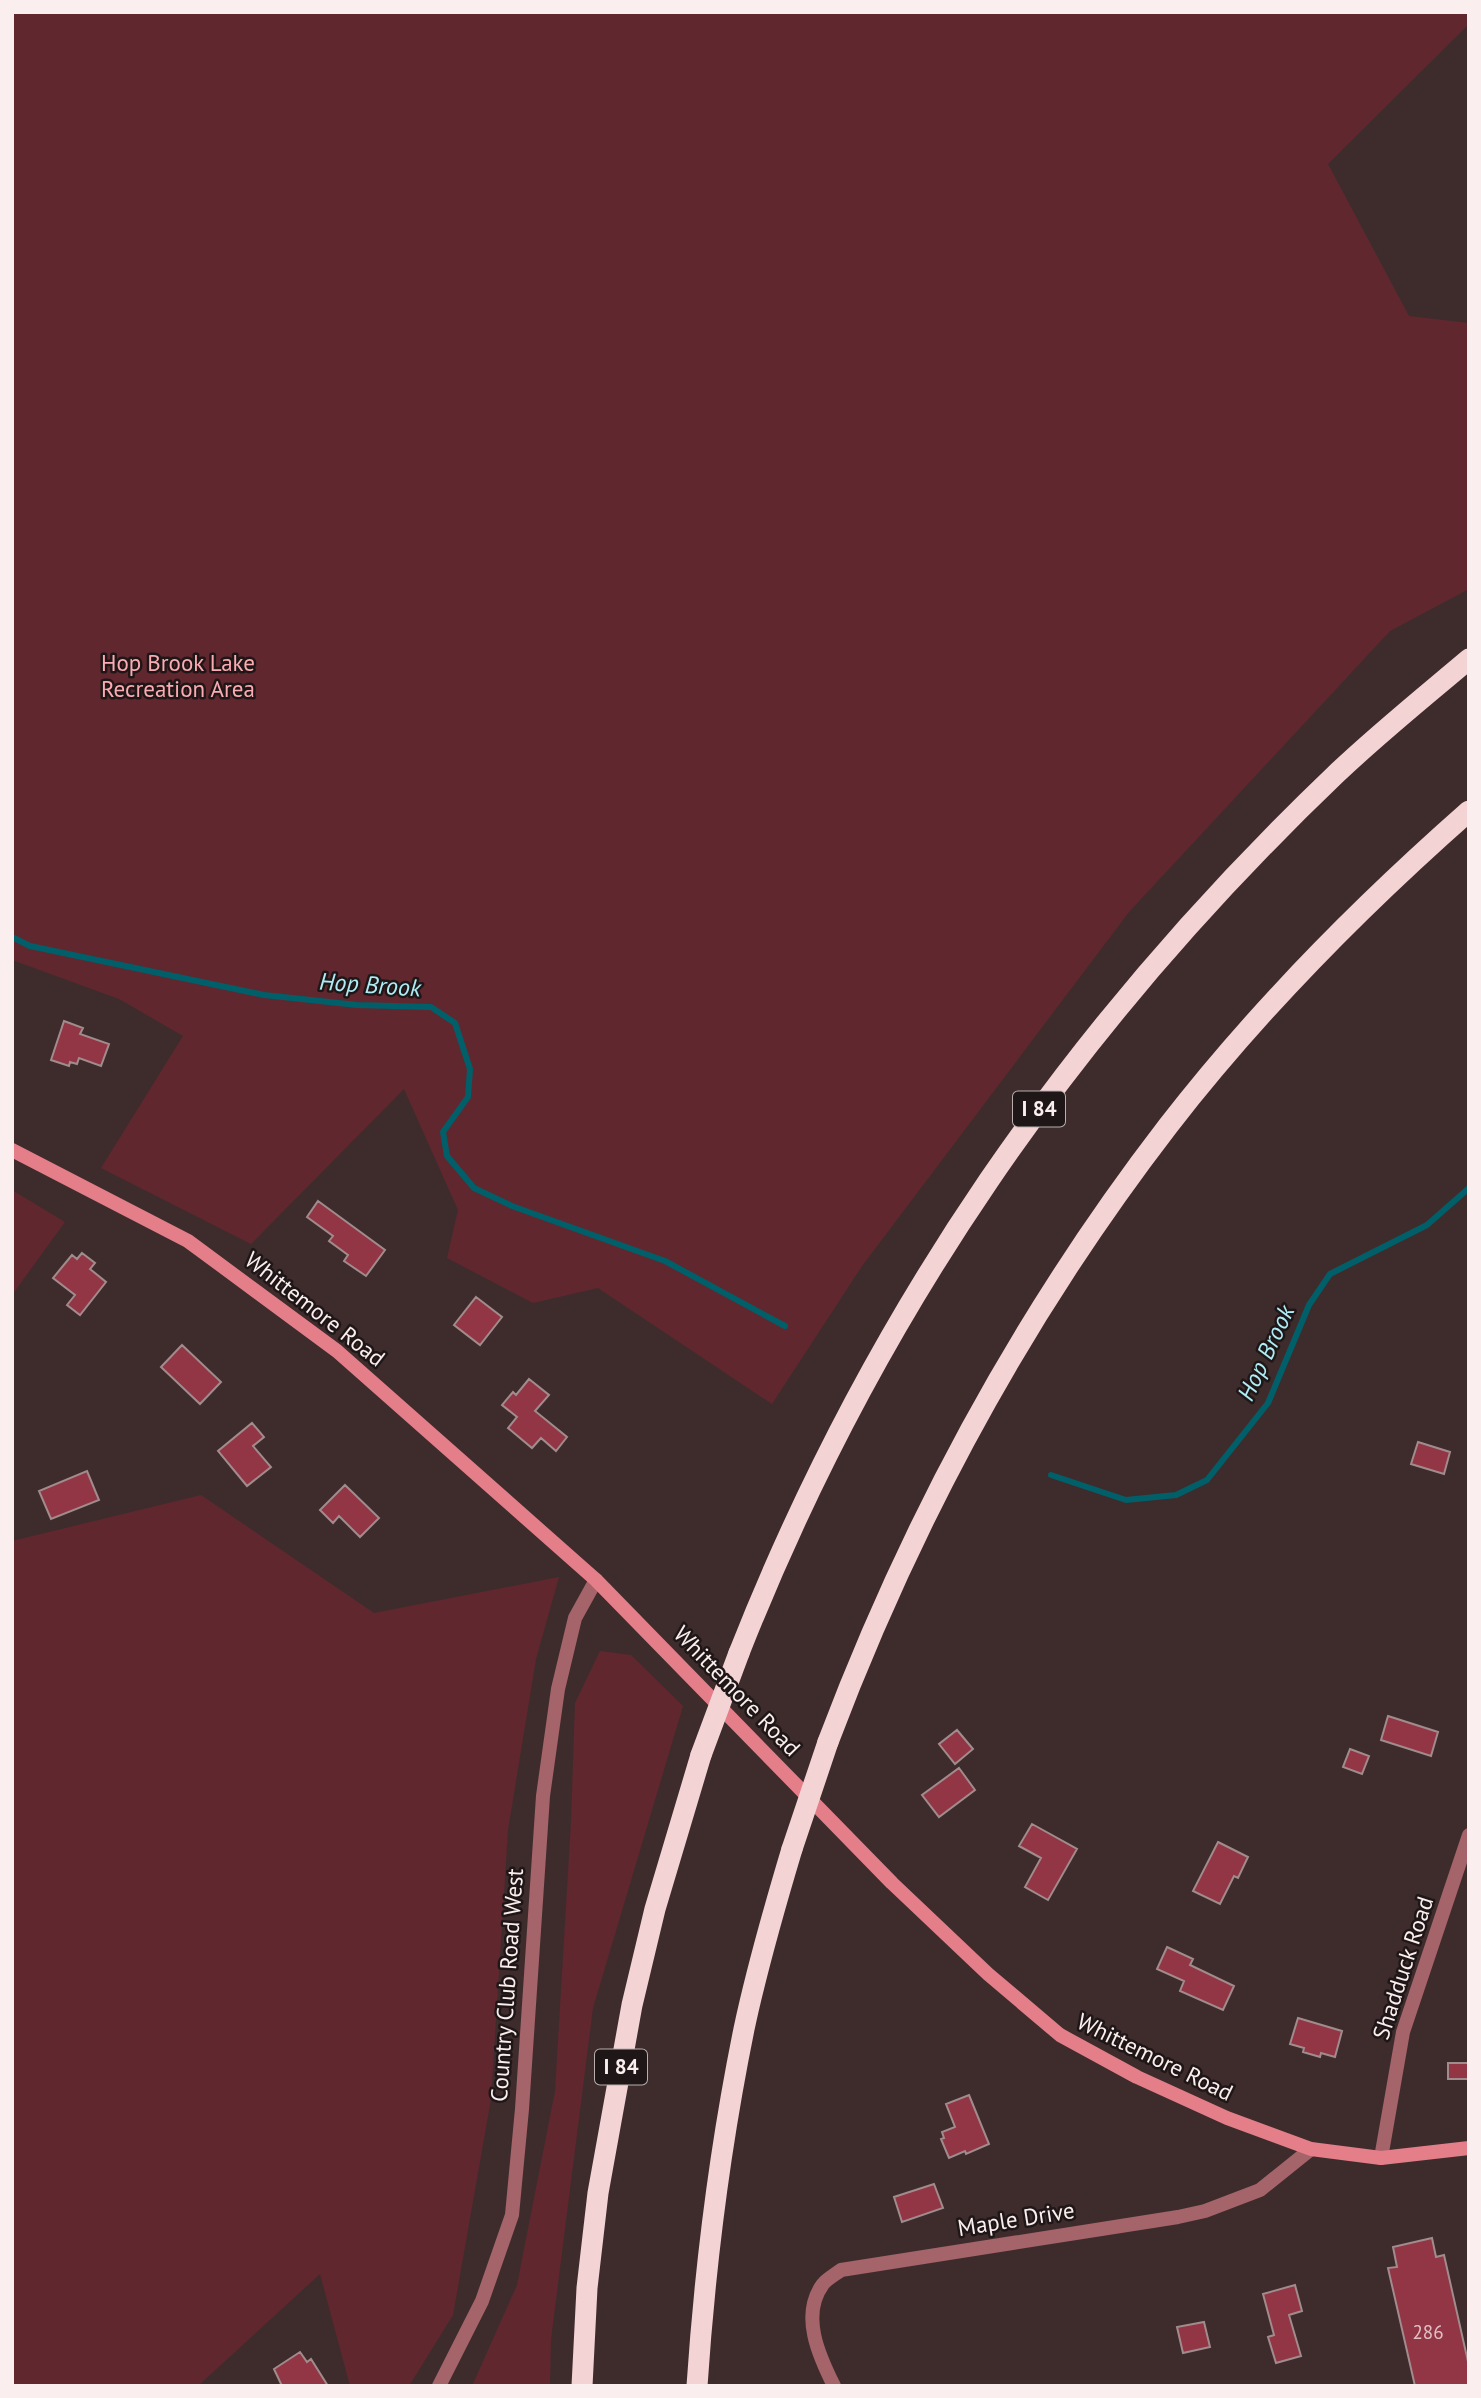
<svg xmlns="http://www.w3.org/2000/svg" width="1481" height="2398" font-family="'PT Sans',sans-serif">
<rect width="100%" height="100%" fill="#3e2c2d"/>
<path fill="#60272f" d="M 12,12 L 1469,12 L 1469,24 L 1328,164 L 1409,316 L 1469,323 L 1469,589 L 1390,631 L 1129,912 L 862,1266 L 772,1404 L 598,1288 L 533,1303 L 447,1258 L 458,1210 L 404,1089 L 251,1244 L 101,1168 L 183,1036 L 119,999 L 12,960 Z
M 12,1190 L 65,1222 L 12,1295 Z
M 201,1495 L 374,1613 L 559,1577 L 536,1659 L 508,1830 L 491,2099 L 453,2315 L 409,2386 L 350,2386 L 320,2274 L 198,2386 L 12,2386 L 12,1541 Z
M 600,1651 L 631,1655 L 683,1706 L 593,2008 L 551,2339 L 550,2386 L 472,2386 L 517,2285 L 555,2091 L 571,1822 L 575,1703 Z"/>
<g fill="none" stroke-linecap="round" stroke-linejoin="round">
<path stroke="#015f69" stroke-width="6" d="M 12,937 L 30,946 L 264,995 L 357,1005 L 431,1007 L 455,1023 L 470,1069 L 468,1097 L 443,1132 L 447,1156 L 474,1188 L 512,1206 L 665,1261 L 785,1326
M 1051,1475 L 1126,1500 L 1176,1495 L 1207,1480 L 1268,1403 L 1309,1305 L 1330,1274 L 1427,1225 L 1469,1188"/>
</g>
<path fill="#923544" stroke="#a18b8c" stroke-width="2" d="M 64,1021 L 83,1028 L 80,1034 L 109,1044 L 101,1066 L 79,1058 L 77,1064 L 70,1062 L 69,1066 L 51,1060 Z
M 318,1201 L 385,1250 L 366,1276 L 344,1261 L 348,1255 L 329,1241 L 333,1236 L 307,1217 Z
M 82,1253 L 95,1263 L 90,1269 L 106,1282 L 80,1315 L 67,1305 L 75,1295 L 53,1278 L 72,1255 L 77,1259 Z
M 476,1297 L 502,1317 L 480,1345 L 454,1325 Z
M 182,1345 L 221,1382 L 200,1404 L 161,1367 Z
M 529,1379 L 549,1395 L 535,1411 L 567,1437 L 556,1451 L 541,1438 L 532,1448 L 508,1428 L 517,1417 L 502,1405 L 513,1392 L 516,1395 Z
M 252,1423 L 264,1437 L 253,1446 L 271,1467 L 247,1486 L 218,1451 Z
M 1418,1442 L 1450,1452 L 1444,1474 L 1411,1464 Z
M 87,1471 L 99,1500 L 51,1519 L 39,1491 Z
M 345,1485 L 379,1518 L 360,1537 L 339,1516 L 333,1523 L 320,1510 Z
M 1388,1716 L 1438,1732 L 1431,1756 L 1381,1740 Z
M 957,1730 L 973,1749 L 955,1764 L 939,1744 Z
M 1350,1749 L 1369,1756 L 1362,1774 L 1343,1767 Z
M 959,1768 L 975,1790 L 939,1817 L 922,1795 Z
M 1032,1824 L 1077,1849 L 1048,1900 L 1025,1887 L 1041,1858 L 1019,1846 Z
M 1218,1842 L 1248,1857 L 1238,1878 L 1234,1876 L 1220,1904 L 1193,1891 Z
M 1167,1947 L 1193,1959 L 1190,1965 L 1234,1986 L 1223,2010 L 1180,1991 L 1184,1981 L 1157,1969 Z
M 1298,2018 L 1342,2031 L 1335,2057 L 1321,2053 L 1320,2057 L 1303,2052 L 1304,2048 L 1290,2044 Z
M 1448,2063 L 1469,2063 L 1469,2079 L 1448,2079 Z
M 969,2095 L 989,2144 L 966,2154 L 965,2151 L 949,2158 L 941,2139 L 944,2138 L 942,2132 L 955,2127 L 946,2104 Z
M 934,2184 L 943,2208 L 902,2222 L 894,2197 Z
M 1432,2238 L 1436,2257 L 1444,2255 L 1469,2366 L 1469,2386 L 1415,2386 L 1388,2268 L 1397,2267 L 1393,2247 Z
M 1295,2285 L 1302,2311 L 1289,2315 L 1301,2356 L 1276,2363 L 1268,2337 L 1274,2335 L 1263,2294 Z
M 1204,2322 L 1210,2347 L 1183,2353 L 1177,2327 Z
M 300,2352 L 307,2362 L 311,2359 L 328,2386 L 282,2386 L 274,2369 Z"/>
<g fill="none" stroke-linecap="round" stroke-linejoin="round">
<path stroke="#a4646a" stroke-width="14" d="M 1381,2158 L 1403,2032 L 1469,1835
M 439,2386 L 482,2301 L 512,2215 L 522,2109 L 543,1796 L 558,1689 L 575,1618 L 596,1580
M 834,2386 C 819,2356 800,2315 823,2284 C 827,2279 836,2274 841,2270 L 1178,2217 L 1205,2211 L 1260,2190 L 1311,2149"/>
<path stroke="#e47e89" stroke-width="14" d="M 12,1150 L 188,1241 L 337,1351 L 596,1580 L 892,1883 L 988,1974 L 1060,2035 L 1137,2077 L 1227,2118 L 1311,2149 L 1381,2158 L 1469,2148"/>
<path stroke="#f4d3d5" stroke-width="21" d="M 739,1653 C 873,1313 1072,1026 1336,774 C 1378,734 1424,697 1469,659
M 828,1742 C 911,1522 1024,1313 1168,1126 C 1257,1011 1360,907 1469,811
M 582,2386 L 587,2288 L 598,2193 L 632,2005 L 655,1909 L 701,1755
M 697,2386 C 705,2266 720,2147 744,2029 C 757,1968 774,1909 792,1849"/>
<path stroke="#f4d3d5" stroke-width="21" d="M 701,1755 L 739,1653
M 792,1849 L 828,1742"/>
</g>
<g text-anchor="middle" stroke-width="5" stroke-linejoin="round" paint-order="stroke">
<g font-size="19" fill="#e1c0c4">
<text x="1428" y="2339">286</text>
</g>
<g fill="#1f1717" stroke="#b9aeae" stroke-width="2">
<rect x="1013" y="1091.5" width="52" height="35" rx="5"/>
<rect x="595" y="2049.5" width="52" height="35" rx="5"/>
</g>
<g font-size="21" font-weight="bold" fill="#fbeeef">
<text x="1039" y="1116">I 84</text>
<text x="621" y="2074">I 84</text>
</g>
<g font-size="23" fill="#fbacb2" stroke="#1f1717">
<text x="178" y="671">Hop Brook Lake<tspan x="178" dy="26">Recreation Area</tspan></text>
</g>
<g font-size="23" fill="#fbeeef" stroke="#1f1717">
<text transform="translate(315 1309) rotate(38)" y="8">Whittemore Road</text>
<text transform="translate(737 1691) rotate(46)" y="8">Whittemore Road</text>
<text transform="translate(1403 1968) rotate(-72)" y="8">Shadduck Road</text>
<text transform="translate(507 1985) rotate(-86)" y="8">Country Club Road West</text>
<text transform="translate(1155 2057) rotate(26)" y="8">Whittemore Road</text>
<text transform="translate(1016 2219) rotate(-9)" y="8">Maple Drive</text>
</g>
<g font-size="24" font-style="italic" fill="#afecf5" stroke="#1f1717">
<text transform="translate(370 985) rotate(4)" y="8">Hop Brook</text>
<text transform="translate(1266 1353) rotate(-65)" y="8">Hop Brook</text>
</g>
</g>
<rect width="1481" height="2398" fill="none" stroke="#fbeeef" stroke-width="28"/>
</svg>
